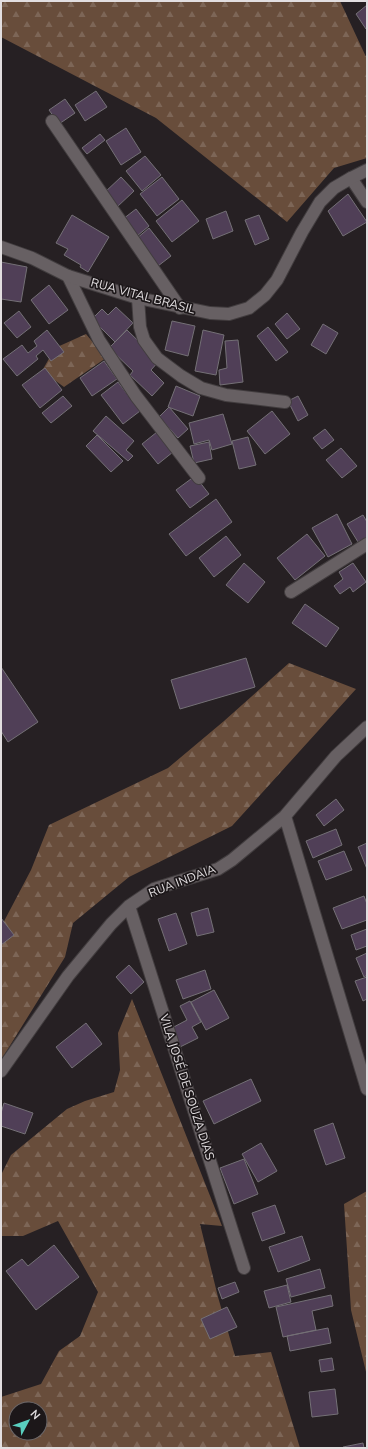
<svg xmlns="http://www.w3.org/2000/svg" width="368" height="1449" font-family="Mulish,sans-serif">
<defs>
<pattern id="forest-firs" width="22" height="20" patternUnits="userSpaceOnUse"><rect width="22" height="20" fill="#684d3b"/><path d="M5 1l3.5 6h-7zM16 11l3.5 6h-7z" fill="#7d6657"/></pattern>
</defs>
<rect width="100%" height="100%" fill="#262023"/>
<path fill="url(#forest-firs)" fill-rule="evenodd" d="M 1,1 L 340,1 L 367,59 L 367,158 L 334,168 L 287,222 L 156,118 L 1,37 Z
M 86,334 L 106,358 L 64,387 L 42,371 L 55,348 Z
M 289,663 L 356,689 L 232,826 L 129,877 L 73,923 L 65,957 L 1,1060 L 1,927 L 31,870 L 49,825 L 168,768 L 224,721 Z
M 132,999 L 222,1226 L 200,1224 L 218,1297 L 235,1356 L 271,1352 L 300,1448 L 1,1448 L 1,1397 L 41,1384 L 59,1351 L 80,1336 L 98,1292 L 58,1221 L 23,1236 L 1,1236 L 1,1175 L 11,1155 L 67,1109 L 85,1101 L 114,1092 L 120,1070 L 118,1033 ZM 16,1409 L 40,1409 L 40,1433 L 16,1433 Z
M 367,1191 L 367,1376 L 351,1310 L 344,1204 Z"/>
<path fill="#503f57" stroke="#747076" d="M 367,5 L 367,29 L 366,29 L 356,14 Z
M 96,91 L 107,107 L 85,121 L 75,105 Z
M 65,99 L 75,113 L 59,124 L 49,110 Z
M 126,128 L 141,152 L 121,165 L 106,141 Z
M 100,134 L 105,140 L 87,154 L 82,148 Z
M 145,156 L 161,175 L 142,191 L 126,171 Z
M 121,177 L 134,191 L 117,207 L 104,193 Z
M 162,177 L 179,199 L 157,216 L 140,194 Z
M 348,194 L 367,222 L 343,236 L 328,211 Z
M 182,200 L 199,221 L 172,242 L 156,221 Z
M 136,209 L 149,226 L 137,236 L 123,219 Z
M 226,211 L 233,231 L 213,239 L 206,219 Z
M 72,215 L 109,237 L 88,272 L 80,267 L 81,265 L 64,255 L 68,249 L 56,243 Z
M 259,215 L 269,239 L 255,245 L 245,220 Z
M 149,228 L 171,256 L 158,266 L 136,239 Z
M 1,262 L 27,267 L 21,302 L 1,299 Z
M 49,285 L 68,310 L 49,324 L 31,300 Z
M 116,307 L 133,323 L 115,342 L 92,319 L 102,309 L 108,315 Z
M 19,311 L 31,327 L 17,338 L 4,323 Z
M 287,313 L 300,329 L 287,339 L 275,324 Z
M 172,321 L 195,326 L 188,356 L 165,350 Z
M 323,324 L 338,333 L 326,354 L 311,345 Z
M 268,327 L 288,352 L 276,361 L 257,336 Z
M 47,330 L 64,352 L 51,361 L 43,350 L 36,356 L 38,359 L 17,376 L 3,359 L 22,345 L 28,353 L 37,346 L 34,341 Z
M 127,330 L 159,361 L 151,370 L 164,383 L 152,396 L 130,375 L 133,371 L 109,348 Z
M 203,330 L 224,335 L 216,375 L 195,371 Z
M 238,340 L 243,382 L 220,385 L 219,370 L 227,368 L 225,341 Z
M 104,361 L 117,379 L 92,396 L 80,378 Z
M 45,368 L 62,390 L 40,408 L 22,385 Z
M 118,382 L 140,411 L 123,424 L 101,395 Z
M 176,386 L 200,396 L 193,416 L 168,407 Z
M 63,396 L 72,406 L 51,423 L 42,413 Z
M 298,396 L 308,415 L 298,421 L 288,401 Z
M 169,407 L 188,429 L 178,438 L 159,417 Z
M 272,411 L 290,434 L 265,454 L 247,431 Z
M 223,414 L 232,444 L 212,450 L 209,440 L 194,444 L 189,423 Z
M 106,416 L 134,441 L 126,450 L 133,456 L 128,461 L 93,431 Z
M 325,429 L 334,440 L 322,449 L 313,438 Z
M 157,432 L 173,452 L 158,464 L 142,444 Z
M 97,435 L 123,461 L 111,472 L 86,446 Z
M 248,437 L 256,465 L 239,469 L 232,441 Z
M 209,442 L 212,459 L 194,463 L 190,446 Z
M 341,448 L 357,466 L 342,478 L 326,460 Z
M 195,476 L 209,494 L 190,508 L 176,490 Z
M 216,499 L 232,522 L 186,556 L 169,534 Z
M 337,514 L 352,544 L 328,557 L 312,528 Z
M 363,515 L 367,522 L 367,537 L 358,542 L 347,524 Z
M 307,534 L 325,556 L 295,580 L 277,558 Z
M 226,536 L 241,555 L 214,577 L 199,558 Z
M 244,563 L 265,582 L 248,603 L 226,585 Z
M 353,563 L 366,582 L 353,592 L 350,587 L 340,594 L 334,586 L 343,579 L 339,572 Z
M 305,604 L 339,628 L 326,647 L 292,623 Z
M 246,658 L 255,687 L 180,709 L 171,680 Z
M 1,667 L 38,722 L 8,742 L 1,731 Z
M 336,799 L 344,810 L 324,826 L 316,815 Z
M 336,829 L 342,845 L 313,858 L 306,841 Z
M 367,843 L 367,869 L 358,847 Z
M 344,851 L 352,870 L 326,880 L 318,861 Z
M 364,896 L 367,904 L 367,920 L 342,929 L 333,908 Z
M 208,908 L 214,932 L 197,936 L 191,913 Z
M 176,913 L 187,944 L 169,951 L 158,919 Z
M 1,918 L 14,935 L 1,945 Z
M 367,929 L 367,946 L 356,950 L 351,935 Z
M 367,953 L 367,975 L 364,977 L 356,958 Z
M 129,965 L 144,982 L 131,994 L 116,977 Z
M 205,970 L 211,989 L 183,999 L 176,980 Z
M 367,977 L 367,999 L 363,1001 L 355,981 Z
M 214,990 L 229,1018 L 206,1030 L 191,1002 Z
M 190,1001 L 201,1022 L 192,1027 L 198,1038 L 180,1047 L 170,1029 L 187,1020 L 180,1006 Z
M 86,1023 L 102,1044 L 72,1068 L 56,1047 Z
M 251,1079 L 261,1101 L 214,1124 L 203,1101 Z
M 4,1103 L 33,1113 L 25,1134 L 1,1126 L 1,1113 Z
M 333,1123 L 345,1158 L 326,1165 L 314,1130 Z
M 261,1143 L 277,1171 L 258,1182 L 242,1154 Z
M 244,1159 L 258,1194 L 234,1204 L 220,1168 Z
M 275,1205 L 285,1233 L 262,1241 L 252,1213 Z
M 302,1236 L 310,1260 L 278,1272 L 269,1247 Z
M 54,1245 L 79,1277 L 36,1310 L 6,1271 L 22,1259 L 28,1266 Z
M 320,1269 L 325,1288 L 291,1297 L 286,1279 Z
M 235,1282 L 239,1292 L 222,1299 L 218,1288 Z
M 287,1285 L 291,1302 L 269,1308 L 264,1291 Z
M 331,1295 L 333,1306 L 312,1311 L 316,1330 L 283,1337 L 276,1307 Z
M 227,1307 L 237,1327 L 210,1339 L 201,1319 Z
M 328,1328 L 331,1343 L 290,1351 L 287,1336 Z
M 332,1358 L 334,1370 L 321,1372 L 319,1360 Z
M 335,1389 L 338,1414 L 312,1417 L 309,1392 Z
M 363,1443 L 364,1448 L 343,1448 L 343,1447 Z"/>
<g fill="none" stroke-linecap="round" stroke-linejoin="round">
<g stroke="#423d3f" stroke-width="14">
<path id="street" d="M 52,121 L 180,308
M 351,178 L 367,202
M 68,276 L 99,340 L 136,396 L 199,478
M 138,298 L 140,327 L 144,340 L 157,358 L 181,376 L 201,388 L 226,395 L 285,402
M 291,592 L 367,544
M 285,816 L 367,1089
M 129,906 L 244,1268
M 1,1071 L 68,976 L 111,924 L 129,906 L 154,889 L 218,869 L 232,860 L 285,816 L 336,756 L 367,727"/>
</g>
<g stroke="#423d3f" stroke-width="14">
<path id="secondary" d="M 1,247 L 32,258 L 68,276 L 138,298 L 210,313 L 229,314 L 249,308 L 265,295 L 277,280 L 302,232 L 320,202 L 334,188 L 351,178 L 367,170"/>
</g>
<use href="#street" stroke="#676063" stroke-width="12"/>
<use href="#secondary" stroke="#676063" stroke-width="12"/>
</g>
<g text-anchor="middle" stroke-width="3.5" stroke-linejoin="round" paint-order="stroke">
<g font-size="12" fill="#e2dee0" stroke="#1c1719">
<text transform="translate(143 296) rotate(15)" y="4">RUA VITAL BRASIL</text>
<text transform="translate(182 881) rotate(-21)" y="4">RUA INDAIA</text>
<text transform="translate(187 1087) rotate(72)" y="4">VILA JOSÉ DE SOUZA DIAS</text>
</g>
</g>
<rect width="368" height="1449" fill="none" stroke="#e2dee0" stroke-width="4"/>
<g transform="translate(28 1421) rotate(49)"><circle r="19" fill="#1c1719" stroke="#6b6769"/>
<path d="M0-3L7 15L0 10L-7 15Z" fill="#59cebf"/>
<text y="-6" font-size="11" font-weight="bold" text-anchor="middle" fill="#e2dee0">N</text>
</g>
</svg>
